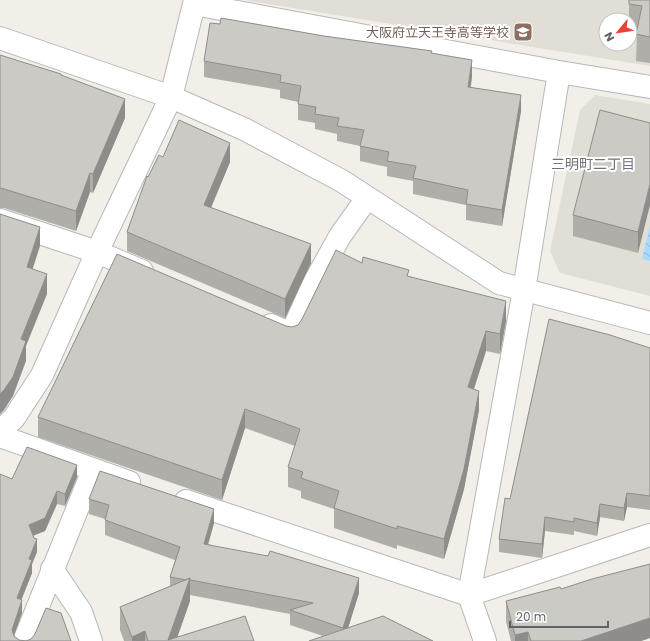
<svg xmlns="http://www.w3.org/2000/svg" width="650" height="641" font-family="Poppins,'Noto Sans JP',sans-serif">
<defs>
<pattern id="water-waves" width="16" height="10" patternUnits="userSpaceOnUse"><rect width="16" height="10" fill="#aadaff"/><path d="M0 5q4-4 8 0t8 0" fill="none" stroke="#8eb4d2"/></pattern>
</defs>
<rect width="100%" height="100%" fill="#f1efe8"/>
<path fill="#e1ded6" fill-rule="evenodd" d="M 248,0 L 650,0 L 650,66 L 249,1 ZM 606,20 L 630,20 L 630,44 L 606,44 Z
M 595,95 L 650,104 L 650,296 L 560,273 L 550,251 L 580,110 Z"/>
<path fill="url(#water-waves)" d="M 650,226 L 650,261 L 642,259 Z"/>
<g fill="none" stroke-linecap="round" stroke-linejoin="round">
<g stroke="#b5b8bc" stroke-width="24">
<path id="minor" d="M 194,4 L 559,72 L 650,87
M 0,38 L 171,97 L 244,129 L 342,181 L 499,283 L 650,323
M 0,220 L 97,252 L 142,271
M 271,325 L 291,334 L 314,283 L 340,236 L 367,198
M 0,431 L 14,418 L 42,375 L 97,252 L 171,97 L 195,0
M 0,436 L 129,482
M 186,501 L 469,595 L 650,535
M 52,569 L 81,612 L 91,641
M 24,641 L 93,470
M 485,641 L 469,595 L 524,290 L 559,72"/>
</g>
<use href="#minor" stroke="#fff" stroke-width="22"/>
</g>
<path fill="#afaea9" d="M 650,0 L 650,63 L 636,61 L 637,32 L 630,31 L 630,20 L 629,20 L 629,4 Z
M 220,24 L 324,36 L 432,53 L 472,76 L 471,87 L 521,111 L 502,226 L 466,220 L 466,205 L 413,194 L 413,181 L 387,176 L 387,167 L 360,161 L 360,146 L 337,141 L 337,134 L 315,129 L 315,123 L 298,120 L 298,102 L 280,98 L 280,90 L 204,77 L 204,61 Z
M 0,55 L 61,75 L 125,118 L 93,193 L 90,192 L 76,231 L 4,208 L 0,208 Z
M 650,123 L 638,253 L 573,236 L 573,215 Z
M 230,162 L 211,208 L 311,263 L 285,318 L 127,251 L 127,232 L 148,177 Z
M 362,263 L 409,276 L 506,321 L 500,354 L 486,351 L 474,389 L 479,410 L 464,489 L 444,559 L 397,545 L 397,549 L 334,528 L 334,509 L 301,498 L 301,491 L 288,487 L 288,467 L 295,446 L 245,428 L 222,500 L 38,437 L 38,417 L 286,326 L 292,327 L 298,325 Z
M 650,348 L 650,510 L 627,507 L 624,521 L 600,517 L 597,536 L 574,531 L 574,535 L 545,531 L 542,558 L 499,552 L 499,539 L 510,499 Z
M 77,477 L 65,506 L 57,504 L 45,531 L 33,536 L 37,552 L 32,564 L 32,573 L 21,600 L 22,613 L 14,636 L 19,640 L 26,641 L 0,641 L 12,479 Z
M 89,499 L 214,523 L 208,544 L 359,593 L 348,628 L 323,636 L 290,625 L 290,614 L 190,595 L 190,601 L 177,637 L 254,641 L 124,641 L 120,630 L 120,607 L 170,586 L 170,577 L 175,560 L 105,535 L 105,519 L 89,514 Z
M 650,564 L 650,638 L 641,641 L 511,641 L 506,621 L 506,601 L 561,589 Z"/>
<path fill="#8f8d8a" d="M 472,60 L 472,76 L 468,102 L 468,87 Z
M 521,95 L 521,111 L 502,226 L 502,210 Z
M 125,99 L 125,118 L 93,193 L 93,174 Z
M 230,143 L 230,162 L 204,224 L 204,205 Z
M 90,173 L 90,192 L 76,231 L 76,211 Z
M 650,184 L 650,205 L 638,253 L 638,232 Z
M 40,227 L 40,246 L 27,287 L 27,267 Z
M 311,244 L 311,263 L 285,318 L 285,299 Z
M 47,274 L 47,294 L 26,346 L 26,361 L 13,396 L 4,410 L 0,414 L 0,394 L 21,339 Z
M 506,301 L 506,321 L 500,354 L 500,334 Z
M 486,331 L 486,351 L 468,407 L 468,387 Z
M 479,391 L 479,410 L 464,489 L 444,559 L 444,539 Z
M 245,409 L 245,428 L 222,500 L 222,480 Z
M 77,465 L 77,477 L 65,506 L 65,494 Z
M 57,491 L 57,504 L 45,531 L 29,537 L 29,525 Z
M 627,493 L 627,507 L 624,521 L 624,508 Z
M 600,504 L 600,517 L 597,536 L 597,523 Z
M 214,509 L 214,523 L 204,559 L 204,544 Z
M 545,517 L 545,531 L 542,558 L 542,544 Z
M 37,539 L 37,552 L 32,564 L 32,573 L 17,611 L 17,598 L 29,559 Z
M 190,578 L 190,601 L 176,641 L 168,640 Z
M 359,578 L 359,593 L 344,641 L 343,641 L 343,628 Z
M 22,600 L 22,613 L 12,641 L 12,630 Z
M 650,618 L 650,638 L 641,641 L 581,641 Z
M 145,631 L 145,641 L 132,641 L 132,637 Z
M 528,632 L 528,641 L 515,641 L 515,635 Z"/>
<path fill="#cccac5" stroke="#8f8d8a" d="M 629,0 L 650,0 L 650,37 L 636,34 L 642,6 L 629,4 Z
M 221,18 L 324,36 L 432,51 L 431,53 L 472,60 L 468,87 L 521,95 L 502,210 L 466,204 L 468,190 L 413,178 L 416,166 L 387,161 L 389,152 L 360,146 L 364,130 L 337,126 L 339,118 L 315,114 L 316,107 L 298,104 L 301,86 L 280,82 L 281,75 L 204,61 L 210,23 L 220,24 Z
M 0,55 L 61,74 L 61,75 L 125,99 L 93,174 L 90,173 L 76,211 L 4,189 L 0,188 Z
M 600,110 L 650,123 L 650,184 L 638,232 L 573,215 Z
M 179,120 L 230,143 L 204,205 L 311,244 L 285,299 L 127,232 L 147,176 L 148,177 L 159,155 L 163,157 Z
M 0,214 L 40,227 L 27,267 L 47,274 L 21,339 L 26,341 L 13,377 L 4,390 L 0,394 Z
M 336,250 L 362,263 L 363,257 L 409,270 L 407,276 L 506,301 L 500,334 L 486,331 L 468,387 L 479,391 L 464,469 L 444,539 L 397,526 L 397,529 L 334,508 L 339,491 L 301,478 L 303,472 L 288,467 L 300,429 L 245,409 L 222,480 L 38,417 L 117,254 L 286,326 L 292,327 L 298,325 L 302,319 Z
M 549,319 L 610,335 L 650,348 L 650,496 L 627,493 L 624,508 L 600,504 L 597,523 L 574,518 L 574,522 L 545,517 L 542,544 L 499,539 L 505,498 L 510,499 Z
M 27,447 L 77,465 L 65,494 L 57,491 L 45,518 L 29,525 L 34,538 L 37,539 L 29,559 L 32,560 L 17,598 L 22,600 L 12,630 L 14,636 L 19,640 L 26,641 L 31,639 L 35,634 L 46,608 L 61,613 L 71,641 L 0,641 L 0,474 L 12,479 Z
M 100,471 L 214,509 L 204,544 L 268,556 L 270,551 L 359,578 L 343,628 L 290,610 L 313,603 L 190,580 L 190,578 L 186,580 L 170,577 L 180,547 L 105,520 L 109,505 L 89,499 Z
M 650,564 L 650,618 L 581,641 L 531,641 L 528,632 L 515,635 L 506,601 L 560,587 L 561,589 L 592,579 Z
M 190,578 L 168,640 L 245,616 L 254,641 L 148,641 L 145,631 L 132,637 L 120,607 Z
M 383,616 L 433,641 L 309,641 Z"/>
<defs>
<g id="school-square" transform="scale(1)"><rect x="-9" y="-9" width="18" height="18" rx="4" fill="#8d6e63" stroke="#fff"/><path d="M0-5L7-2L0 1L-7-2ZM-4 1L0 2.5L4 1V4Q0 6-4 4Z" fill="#fff"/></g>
</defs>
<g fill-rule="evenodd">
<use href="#school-square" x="523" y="32"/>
</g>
<g text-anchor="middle" stroke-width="4" stroke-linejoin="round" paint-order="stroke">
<g font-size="13" fill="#785e54" stroke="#fff" text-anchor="end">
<text x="509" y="37">大阪府立天王寺高等学校</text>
</g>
<g font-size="14" fill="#70757a" stroke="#fff">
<text x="593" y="169">三明町二丁目</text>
</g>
</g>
<g transform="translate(618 32) rotate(241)"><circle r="19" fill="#ffffff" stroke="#bfc1c3"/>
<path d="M0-3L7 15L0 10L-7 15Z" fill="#ea4335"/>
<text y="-6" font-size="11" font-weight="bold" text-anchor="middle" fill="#5f6368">N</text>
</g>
<path d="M510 621v6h98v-6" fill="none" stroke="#5f6368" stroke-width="2"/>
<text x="516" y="621" font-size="12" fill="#5f6368" stroke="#ffffff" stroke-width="3" paint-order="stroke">20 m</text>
</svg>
